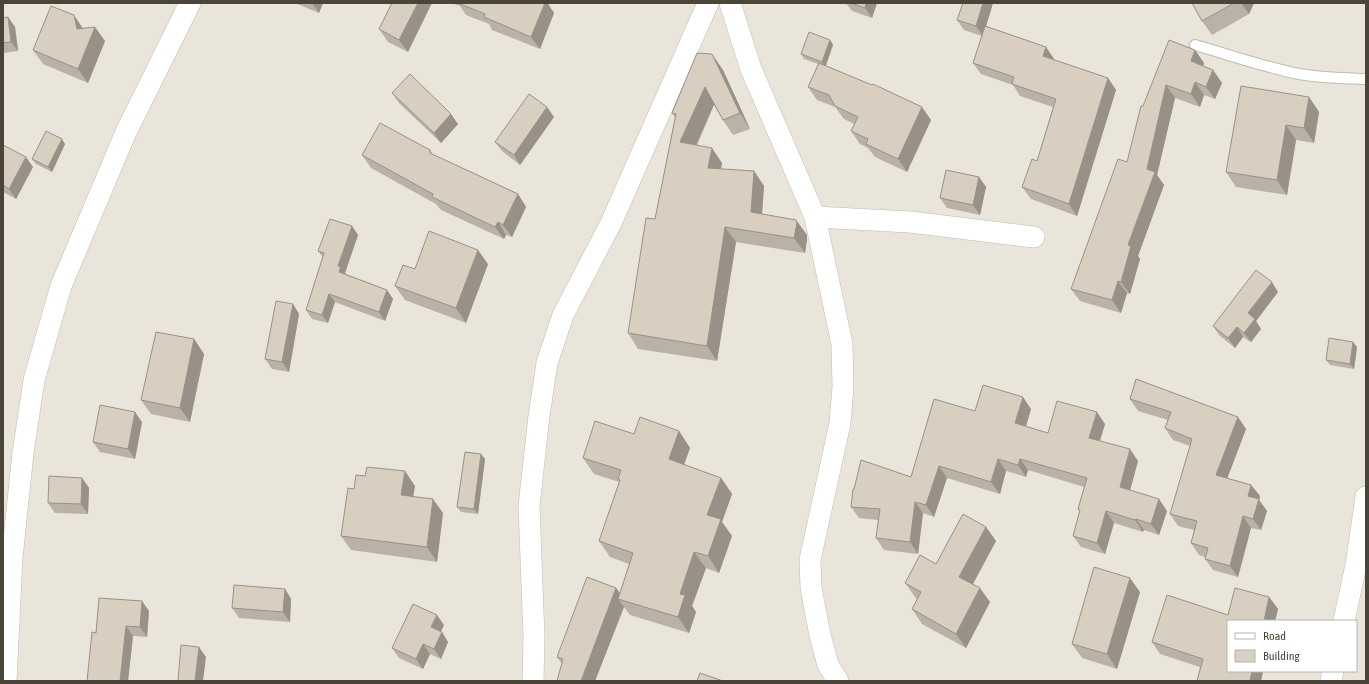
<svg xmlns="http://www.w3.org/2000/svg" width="1369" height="684" font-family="'Asap Condensed',sans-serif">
<rect width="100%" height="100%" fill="#f6f3ec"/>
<path fill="#eae5da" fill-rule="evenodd" d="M 3,3 L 1366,3 L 1366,681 L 3,681 ZM 1228,621 L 1356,621 L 1356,671 L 1228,671 Z"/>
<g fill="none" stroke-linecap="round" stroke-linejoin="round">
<g stroke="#c2bbae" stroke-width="12">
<path id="lane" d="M 1195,45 C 1230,55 1264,67 1299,74 C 1321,78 1343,78 1366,79"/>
</g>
<g stroke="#c2bbae" stroke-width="22">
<path id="street" d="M 730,3 L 751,69 L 815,217 L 842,344 L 843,387 L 840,423 L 810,560 L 811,588 L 820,635 L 828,665 L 838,681
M 815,217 L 910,222 L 1034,237
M 1344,621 L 1356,565 L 1366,497
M 6,681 L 12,558 L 23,453 L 34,380 L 61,286 L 126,132 L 190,3
M 533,681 L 534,637 L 529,506 L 539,416 L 547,363 L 563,315 L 611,223 L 708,3
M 1331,681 L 1333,671"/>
</g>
<use href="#lane" stroke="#fff" stroke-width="10"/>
<use href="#street" stroke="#fff" stroke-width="21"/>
</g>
<path fill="#bab2a6" d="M 295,3 L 323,3 L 319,13 Z
M 392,3 L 408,52 L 388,42 L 379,29 Z
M 451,3 L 549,3 L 548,4 L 554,13 L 540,49 L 492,30 L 489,24 L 466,15 L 460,6 Z
M 846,3 L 877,3 L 872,18 L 852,11 Z
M 963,3 L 993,3 L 986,26 L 1046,47 L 1054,59 L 1054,60 L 1108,78 L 1116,90 L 1077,216 L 1031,199 L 1022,187 L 1037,161 L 1053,107 L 1020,96 L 1013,85 L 981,74 L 973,63 L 982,36 L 964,30 L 957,20 Z
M 1192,3 L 1254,3 L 1249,14 L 1212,35 L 1202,21 Z
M 8,17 L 15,27 L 18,51 L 3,53 L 3,18 Z
M 83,28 L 105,41 L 88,83 L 43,64 L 33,50 Z
M 830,40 L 833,45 L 826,66 L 931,120 L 907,172 L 875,157 L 868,148 L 860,144 L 851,131 L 854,124 L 844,119 L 835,107 L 817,100 L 808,87 L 818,64 L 804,59 L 801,54 Z
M 1195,50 L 1204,63 L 1203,66 L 1213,70 L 1222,83 L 1215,99 L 1204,95 L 1200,107 L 1175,98 L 1157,175 L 1164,185 L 1138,256 L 1140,259 L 1130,294 L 1127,293 L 1121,313 L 1080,301 L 1071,289 L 1127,162 L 1143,106 Z
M 723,70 L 750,129 L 733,135 L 723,120 L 714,105 L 697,145 L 722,163 L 721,169 L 754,171 L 764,186 L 762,214 L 796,220 L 807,235 L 807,239 L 805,253 L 736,242 L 717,361 L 638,349 L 628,333 L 655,219 L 675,117 L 672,113 Z
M 392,93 L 458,124 L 441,143 L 399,103 Z
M 1309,97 L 1319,112 L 1314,143 L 1296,140 L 1287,195 L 1236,187 L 1226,172 Z
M 554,117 L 520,165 L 502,151 L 495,142 Z
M 65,144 L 52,172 L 36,164 L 32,159 Z
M 3,145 L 33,167 L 16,199 L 3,192 Z
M 430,150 L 433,155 L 518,194 L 526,207 L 512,237 L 506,235 L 504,239 L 441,210 L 436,204 L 371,168 L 362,155 Z
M 979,177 L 986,187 L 980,215 L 947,208 L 940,198 Z
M 352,226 L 358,235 L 345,273 L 346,274 L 387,290 L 393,299 L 385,321 L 335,302 L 328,323 L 312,319 L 306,310 L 323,257 L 318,251 Z
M 488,264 L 466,323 L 405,300 L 395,286 L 415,269 Z
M 1278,292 L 1256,321 L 1261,329 L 1251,342 L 1243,337 L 1235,348 L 1219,335 L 1213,326 Z
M 293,304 L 299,314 L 289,372 L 272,369 L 265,359 Z
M 194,339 L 204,354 L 190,422 L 151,414 L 141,400 Z
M 1353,342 L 1357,347 L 1354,369 L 1330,365 L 1326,360 Z
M 1130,399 L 1246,429 L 1227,478 L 1251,485 L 1260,496 L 1259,500 L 1267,511 L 1261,530 L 1251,528 L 1238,577 L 1213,570 L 1205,559 L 1205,557 L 1199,555 L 1191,543 L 1194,530 L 1178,526 L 1170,514 L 1190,446 L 1173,440 L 1165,428 L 1168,420 L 1138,411 Z
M 1031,409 L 1026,427 L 1048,433 L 1105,424 L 1100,441 L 1138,461 L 1130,490 L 1167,511 L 1159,535 L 1144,530 L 1143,532 L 1114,523 L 1105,554 L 1081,547 L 1073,536 L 1080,512 L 1078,509 L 1084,487 L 1028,470 L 1026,477 L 1006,471 L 1000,494 L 947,478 L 934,517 L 923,513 L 918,554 L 884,550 L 876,538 L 878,520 L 859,518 L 851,507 L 854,489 L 911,477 L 975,411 Z
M 142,422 L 135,459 L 100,452 L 93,442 Z
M 679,431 L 690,448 L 684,465 L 721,478 L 732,494 L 722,522 L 732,536 L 719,573 L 706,568 L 692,606 L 696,612 L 689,633 L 630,615 L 624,607 L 595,681 L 557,681 L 562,664 L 557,657 L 616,588 L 620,593 L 629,564 L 610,557 L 599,541 L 619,482 L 594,474 L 583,458 Z
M 481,454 L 485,459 L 478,514 L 461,512 L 457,507 Z
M 82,478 L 89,488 L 88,514 L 55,513 L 48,503 Z
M 415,486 L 413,496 L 443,513 L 437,562 L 351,550 L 341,536 L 354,489 Z
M 986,527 L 996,541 L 973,584 L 990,602 L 966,648 L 922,624 L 912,609 L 917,599 L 915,597 L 905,583 L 936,564 Z
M 285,589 L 291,599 L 290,622 L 239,618 L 232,608 Z
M 1140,592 L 1117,669 L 1082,658 L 1072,644 Z
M 1269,597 L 1278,609 L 1261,681 L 1197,681 L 1200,667 L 1160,654 L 1152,642 L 1228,615 Z
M 149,611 L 147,637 L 133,636 L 128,681 L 87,681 L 96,633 Z
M 444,625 L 441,631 L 448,642 L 441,659 L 430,654 L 423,669 L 399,658 L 392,648 Z"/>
<path fill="#979187" d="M 312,3 L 323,3 L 319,13 Z
M 418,3 L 432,3 L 408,52 L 399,40 Z
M 542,3 L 549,3 L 548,4 L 554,13 L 540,49 L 531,37 Z
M 866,3 L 877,3 L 872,18 L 865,8 Z
M 983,3 L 993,3 L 983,36 L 976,26 Z
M 1241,3 L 1254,3 L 1249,14 Z
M 74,15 L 84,30 L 77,29 Z
M 8,17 L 15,27 L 18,51 L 11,42 Z
M 95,27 L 105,41 L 88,83 L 78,69 Z
M 830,40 L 833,45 L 825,67 L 822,62 Z
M 1046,47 L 1054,59 L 1051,68 L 1043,56 Z
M 1195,50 L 1204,63 L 1200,74 L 1191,61 Z
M 712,54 L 723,70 L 750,129 L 740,113 Z
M 1213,70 L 1222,83 L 1215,99 L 1206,87 Z
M 1108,78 L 1116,90 L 1077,216 L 1069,204 Z
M 1195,82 L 1204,95 L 1200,107 L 1191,94 Z
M 1166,85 L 1175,98 L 1157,175 L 1164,185 L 1138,256 L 1140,259 L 1130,294 L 1121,282 L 1128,245 Z
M 705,87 L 715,102 L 691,157 L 680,142 Z
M 1309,97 L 1319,112 L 1314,143 L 1304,128 Z
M 547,107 L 554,117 L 520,165 L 514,155 Z
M 922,107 L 931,120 L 907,172 L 898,159 Z
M 451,114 L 458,124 L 441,143 L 434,133 Z
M 1286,125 L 1296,140 L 1287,195 L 1277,180 Z
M 62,139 L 65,144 L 52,172 L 48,167 Z
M 712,148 L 722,163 L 718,184 L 708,168 Z
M 26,157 L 33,167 L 16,199 L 9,189 Z
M 754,171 L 764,186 L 761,228 L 751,212 Z
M 979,177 L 986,187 L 980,215 L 973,205 Z
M 518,194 L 526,207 L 512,237 L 503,225 Z
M 796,220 L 807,235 L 807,239 L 805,253 L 794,238 Z
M 498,222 L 506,235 L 504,239 L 495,227 Z
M 352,226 L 358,235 L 345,273 L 347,276 L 339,272 L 338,266 Z
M 725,227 L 736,242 L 717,361 L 707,346 Z
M 478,250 L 488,264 L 466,323 L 456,308 Z
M 1118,281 L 1127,293 L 1121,313 L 1112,300 Z
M 1272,282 L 1278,292 L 1256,321 L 1261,329 L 1251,342 L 1244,333 L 1248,313 Z
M 387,290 L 393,299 L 385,321 L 379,312 Z
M 329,294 L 335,302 L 328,323 L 322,315 Z
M 293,304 L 299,314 L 289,372 L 282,362 Z
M 1237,327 L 1243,337 L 1235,348 L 1228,338 Z
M 194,339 L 204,354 L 190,422 L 180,408 Z
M 1353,342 L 1357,347 L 1354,369 L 1350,364 Z
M 1023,397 L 1031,409 L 1023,435 L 1015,423 Z
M 135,412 L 142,422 L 135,459 L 128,449 Z
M 1097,412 L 1105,424 L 1097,450 L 1089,438 Z
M 1238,417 L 1246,429 L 1224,487 L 1216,475 Z
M 679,431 L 690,448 L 680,475 L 669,459 Z
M 1130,449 L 1138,461 L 1128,498 L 1120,487 Z
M 481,454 L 485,459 L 478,514 L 474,509 Z
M 998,459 L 1006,471 L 1000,494 L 991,482 Z
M 1020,459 L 1028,470 L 1026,477 L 1018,465 Z
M 939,466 L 947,478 L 934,517 L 926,505 Z
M 405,471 L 415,486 L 411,509 L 401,495 Z
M 82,478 L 89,488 L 88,514 L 81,504 Z
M 721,478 L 732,494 L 722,522 L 732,536 L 719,573 L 708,556 L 707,515 Z
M 1251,485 L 1260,496 L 1259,500 L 1267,511 L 1261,530 L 1253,519 L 1248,496 Z
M 433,499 L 443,513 L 437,562 L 427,547 Z
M 1159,499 L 1167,511 L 1159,535 L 1151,524 Z
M 915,502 L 923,513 L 918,554 L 910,542 Z
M 1106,511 L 1114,523 L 1105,554 L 1097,543 Z
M 1243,516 L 1251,528 L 1238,577 L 1230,566 Z
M 1136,519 L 1144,530 L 1143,532 L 1135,520 Z
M 986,527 L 996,541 L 969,591 L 959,577 Z
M 694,552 L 706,568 L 692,606 L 696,612 L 689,633 L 678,617 L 680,594 Z
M 1130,578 L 1140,592 L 1117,669 L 1107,654 Z
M 616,588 L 626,601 L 618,599 L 624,607 L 595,681 L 581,681 Z
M 980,588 L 990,602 L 966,648 L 956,634 Z
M 285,589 L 291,599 L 290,622 L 283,612 Z
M 1269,597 L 1278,609 L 1275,621 L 1264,621 Z
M 142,601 L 149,611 L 147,637 L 140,627 Z
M 437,615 L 444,625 L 438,637 L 431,627 Z
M 126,626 L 133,636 L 128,681 L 120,681 Z
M 442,632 L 448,642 L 441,659 L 434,649 Z
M 423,644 L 430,654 L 423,669 L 416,659 Z
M 199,647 L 206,657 L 203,681 L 195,681 Z
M 1252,671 L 1263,671 L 1261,681 L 1250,681 Z"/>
<path fill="#d8cfc1" stroke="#979187" d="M 392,3 L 418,3 L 399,40 L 379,29 Z
M 458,3 L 545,3 L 531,37 L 484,17 L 485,14 Z
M 851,3 L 866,3 L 865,8 Z
M 963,3 L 983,3 L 976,26 L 957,20 Z
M 1192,3 L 1234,3 L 1202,21 Z
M 51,6 L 74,15 L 77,29 L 95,27 L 78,69 L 33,50 Z
M 8,17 L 11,42 L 3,43 L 3,18 Z
M 985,26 L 1046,47 L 1043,56 L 1108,78 L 1069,204 L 1022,187 L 1032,159 L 1037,161 L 1056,99 L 1012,84 L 1014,77 L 973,63 Z
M 809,32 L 830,40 L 822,62 L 801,54 Z
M 1169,40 L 1195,50 L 1191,61 L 1213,70 L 1206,87 L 1195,82 L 1191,94 L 1166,85 L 1147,169 L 1155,172 L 1128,245 L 1131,246 L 1121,282 L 1118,281 L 1112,300 L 1071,289 L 1118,159 L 1127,162 L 1141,106 L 1143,106 Z
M 697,53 L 712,54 L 740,113 L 723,120 L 705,87 L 680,142 L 712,148 L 708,168 L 754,171 L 751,212 L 796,220 L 797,223 L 794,238 L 725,227 L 707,346 L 628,333 L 646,218 L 655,219 L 676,114 L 672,113 Z
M 819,63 L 872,85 L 873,84 L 922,107 L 898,159 L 866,144 L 868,139 L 851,131 L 858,117 L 835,106 L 829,95 L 808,87 Z
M 410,74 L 451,114 L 434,133 L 392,93 Z
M 1241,86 L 1309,97 L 1304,128 L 1286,125 L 1277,180 L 1226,172 Z
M 529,94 L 547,107 L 514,155 L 495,142 Z
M 380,123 L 430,150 L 430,153 L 518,194 L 503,225 L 498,222 L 495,227 L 432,197 L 433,194 L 362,155 Z
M 46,131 L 62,139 L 48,167 L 32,159 Z
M 3,145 L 26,157 L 9,189 L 3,185 Z
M 946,170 L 979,177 L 973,205 L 940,198 Z
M 330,219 L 352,226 L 338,266 L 341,267 L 339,272 L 387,290 L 379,312 L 329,294 L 322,315 L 306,310 L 324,253 L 318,251 Z
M 429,231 L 478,250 L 456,308 L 395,286 L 403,265 L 415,269 Z
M 1256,270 L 1272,282 L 1248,313 L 1255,319 L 1244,333 L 1237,327 L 1228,338 L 1213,326 Z
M 276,301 L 293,304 L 282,362 L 265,359 Z
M 156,332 L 194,339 L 180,408 L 141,400 Z
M 1329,338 L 1353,342 L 1350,364 L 1326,360 Z
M 1136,379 L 1238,417 L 1216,475 L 1251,485 L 1248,496 L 1259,499 L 1253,519 L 1243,516 L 1230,566 L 1205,559 L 1208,548 L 1191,543 L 1197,521 L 1170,514 L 1192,439 L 1165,428 L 1171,412 L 1130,399 Z
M 983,385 L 1023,397 L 1015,423 L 1048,433 L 1057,401 L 1097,412 L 1089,438 L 1130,449 L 1120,487 L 1159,499 L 1151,524 L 1136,519 L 1135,520 L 1106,511 L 1097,543 L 1073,536 L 1080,510 L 1078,509 L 1087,478 L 1020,459 L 1018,465 L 998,459 L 991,482 L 939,466 L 926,505 L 915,502 L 910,542 L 876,538 L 880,509 L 851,507 L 853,489 L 854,489 L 861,460 L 911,477 L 934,399 L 975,411 Z
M 100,405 L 135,412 L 128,449 L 93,442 Z
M 640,417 L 679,431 L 669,459 L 721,478 L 707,515 L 721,519 L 708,556 L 694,552 L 680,594 L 685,595 L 678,617 L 618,599 L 633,553 L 599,541 L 620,480 L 618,479 L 621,470 L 583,458 L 595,421 L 634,434 Z
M 465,452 L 481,454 L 474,509 L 457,507 Z
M 367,467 L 405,471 L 401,495 L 433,499 L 427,547 L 341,536 L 348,488 L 354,489 L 356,475 L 365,476 Z
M 49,476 L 82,478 L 81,504 L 48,503 Z
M 963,514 L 986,527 L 959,577 L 980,588 L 956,634 L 912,609 L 921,592 L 905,583 L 920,555 L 936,564 Z
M 1094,567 L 1130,578 L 1107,654 L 1072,644 Z
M 587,577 L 616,588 L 581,681 L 557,681 L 563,659 L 557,657 Z
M 234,585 L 285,589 L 283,612 L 232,608 Z
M 1235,588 L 1269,597 L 1264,621 L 1228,621 L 1228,671 L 1252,671 L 1250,681 L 1197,681 L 1203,659 L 1152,642 L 1167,595 L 1228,615 Z
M 99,598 L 142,601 L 140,627 L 126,626 L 120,681 L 87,681 L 92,632 L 96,633 Z
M 413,604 L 437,615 L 431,627 L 442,632 L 434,649 L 423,644 L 416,659 L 392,648 Z
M 181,645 L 199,647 L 195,681 L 178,681 Z
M 700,673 L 723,681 L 697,681 Z"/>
<rect width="1369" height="684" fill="none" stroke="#4b4439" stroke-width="8"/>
<rect x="1227" y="620" width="130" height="52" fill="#ffffff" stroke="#b7b4b0"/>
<rect x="1235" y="633" width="20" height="6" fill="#ffffff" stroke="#b7b4b0"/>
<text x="1263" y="640" font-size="12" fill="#4b4439">Road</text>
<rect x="1235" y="650" width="20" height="12" fill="#d8cfc1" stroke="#b7b4b0"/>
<text x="1263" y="660" font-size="12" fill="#4b4439">Building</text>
</svg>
